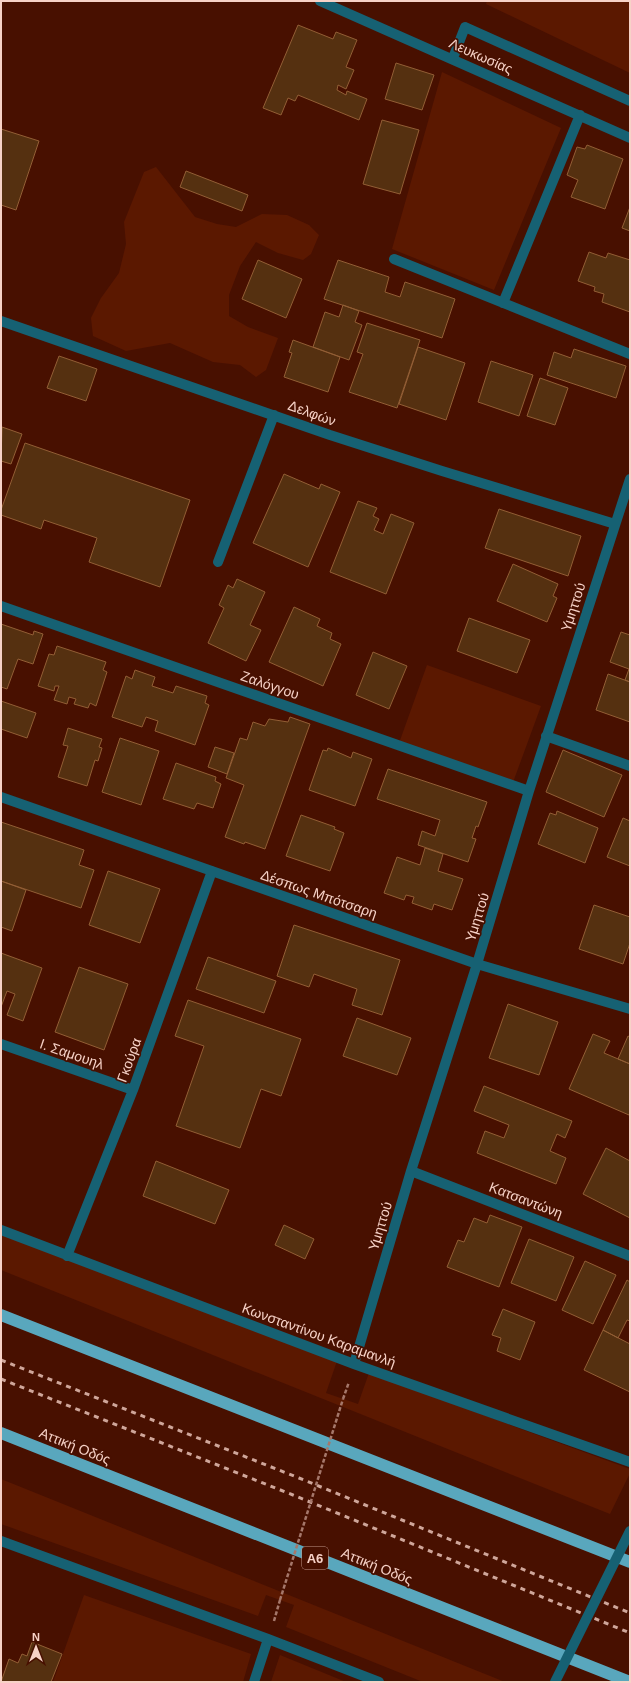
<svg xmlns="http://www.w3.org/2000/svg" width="631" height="1683" font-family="Helvetica,sans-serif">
<rect width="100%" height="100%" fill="#481000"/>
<path fill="#5b1800" d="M 487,1 L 630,1 L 630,73 L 486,4 Z
M 442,72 L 561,128 L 494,290 L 392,249 Z
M 156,167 L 195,217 L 217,224 L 236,227 L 262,214 L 287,215 L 309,225 L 319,235 L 311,254 L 303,260 L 278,253 L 256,242 L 240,266 L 229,295 L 229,316 L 248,327 L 278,338 L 266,370 L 256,377 L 240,365 L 213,362 L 170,343 L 126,351 L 93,336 L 91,318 L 101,298 L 119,273 L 126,244 L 124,222 L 144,172 Z
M 427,665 L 541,706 L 512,785 L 398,746 Z
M 1,1234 L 337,1361 L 326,1393 L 358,1404 L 369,1373 L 630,1469 L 630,1473 L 610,1514 L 1,1270 Z
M 1,1479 L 505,1682 L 423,1682 L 286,1627 L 294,1605 L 266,1595 L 258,1616 L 1,1524 Z
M 84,1595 L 251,1654 L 243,1682 L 53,1682 Z
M 280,1655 L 346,1682 L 271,1682 Z"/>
<path fill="#553010" stroke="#925e35" d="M 298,25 L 333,39 L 336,32 L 357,40 L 346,67 L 354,70 L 346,89 L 338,85 L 337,90 L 346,95 L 347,91 L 367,99 L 359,120 L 298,95 L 295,101 L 288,98 L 281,115 L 263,108 Z
M 396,63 L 434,75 L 422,110 L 385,99 Z
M 382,120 L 419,130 L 400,194 L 363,184 Z
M 1,129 L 39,141 L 16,210 L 1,205 Z
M 587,145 L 623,159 L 605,209 L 571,197 L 578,180 L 567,175 L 577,147 L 585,149 Z
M 186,171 L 248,195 L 242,211 L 180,187 Z
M 630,207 L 630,231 L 622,228 Z
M 589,252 L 606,258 L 608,253 L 630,260 L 630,312 L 602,302 L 604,294 L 594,291 L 595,287 L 578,281 Z
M 258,260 L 302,279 L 286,318 L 242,299 Z
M 338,260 L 389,277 L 385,292 L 400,297 L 405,282 L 455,299 L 442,338 L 324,299 Z
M 343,305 L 359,311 L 355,322 L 362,325 L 349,360 L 313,347 L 325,312 L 339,317 Z
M 367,323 L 420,340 L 397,408 L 349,392 L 363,354 L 357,352 Z
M 293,340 L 340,357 L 328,392 L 284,377 L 292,353 L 289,352 Z
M 418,347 L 465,363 L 446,420 L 399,404 Z
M 574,349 L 626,366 L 616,398 L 547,375 L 554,352 L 571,358 Z
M 59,356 L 97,369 L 86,401 L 47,388 Z
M 491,361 L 533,375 L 519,416 L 478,402 Z
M 540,378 L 568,388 L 555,425 L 527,416 Z
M 2,427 L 22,434 L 11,464 L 1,461 Z
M 25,443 L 190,500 L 160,587 L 89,562 L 97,538 L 44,520 L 41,529 L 1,515 L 1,510 Z
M 284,474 L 319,489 L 321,484 L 340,492 L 308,567 L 253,543 Z
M 358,501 L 377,508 L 373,516 L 379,519 L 374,530 L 383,534 L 391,514 L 414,523 L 386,594 L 330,572 Z
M 499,509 L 581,536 L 568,576 L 485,548 Z
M 513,564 L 558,584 L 553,596 L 557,598 L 547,622 L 497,601 Z
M 237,579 L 265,592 L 250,625 L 261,630 L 246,661 L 208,643 L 224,608 L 219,605 L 228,585 L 233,588 Z
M 294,607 L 320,619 L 317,626 L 332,633 L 330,639 L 341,644 L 323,686 L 269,662 Z
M 469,618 L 530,640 L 517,673 L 457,651 Z
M 1,624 L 33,635 L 34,631 L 43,634 L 33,664 L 18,659 L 7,689 L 1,687 Z
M 621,632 L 630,635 L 630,682 L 625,680 L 629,669 L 610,662 Z
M 57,646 L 106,662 L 103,670 L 107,672 L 96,706 L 90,703 L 88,708 L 74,704 L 76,699 L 69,697 L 67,704 L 54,700 L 59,686 L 55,686 L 54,691 L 38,686 L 49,654 L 54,655 Z
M 373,652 L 407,666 L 389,709 L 356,695 Z
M 135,670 L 155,677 L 152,686 L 173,693 L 176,686 L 207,696 L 205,703 L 209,705 L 195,745 L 155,731 L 158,721 L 146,717 L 142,727 L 112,717 L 126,676 L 132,679 Z
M 608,674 L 630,682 L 630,722 L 596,710 Z
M 1,701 L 36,713 L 27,738 L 1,729 Z
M 290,717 L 310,724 L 265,849 L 245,842 L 244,844 L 225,837 L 244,785 L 226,778 L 240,738 L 247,740 L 253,722 L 265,726 L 269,719 L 288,722 Z
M 68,728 L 102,739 L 99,747 L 102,748 L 98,761 L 95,760 L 87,786 L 58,777 L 68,746 L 63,745 Z
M 120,738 L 159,751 L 141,805 L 102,792 Z
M 215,747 L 234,753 L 227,774 L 208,767 Z
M 328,748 L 351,758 L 353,752 L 372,759 L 355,806 L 309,790 L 323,750 L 327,751 Z
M 563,750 L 622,775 L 604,817 L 546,792 Z
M 176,763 L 216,777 L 215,781 L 221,784 L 213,808 L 197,803 L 194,809 L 163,799 Z
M 388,769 L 487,802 L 478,827 L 476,826 L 472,838 L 476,839 L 468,862 L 418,845 L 422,831 L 435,836 L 440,820 L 377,799 Z
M 557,811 L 598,828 L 585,863 L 538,844 L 550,813 L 556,815 Z
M 301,815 L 335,827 L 334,829 L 344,833 L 330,871 L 286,856 Z
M 623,818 L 630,821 L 630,866 L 607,857 Z
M 1,822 L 84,850 L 79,865 L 94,870 L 81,908 L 1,881 Z
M 425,848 L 443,854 L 438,871 L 463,879 L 452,910 L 434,904 L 432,910 L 412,903 L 414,897 L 406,895 L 404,900 L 384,893 L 397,857 L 420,865 Z
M 108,871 L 160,889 L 140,943 L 89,925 Z
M 1,881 L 26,890 L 12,931 L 1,927 Z
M 594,905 L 630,917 L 630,943 L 623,964 L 579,949 Z
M 294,925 L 400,960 L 382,1015 L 352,1005 L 357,989 L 314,974 L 309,987 L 277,976 Z
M 1,953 L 42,968 L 23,1021 L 7,1015 L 15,994 L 7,991 L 1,1007 Z
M 208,957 L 276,981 L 264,1013 L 196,989 Z
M 79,967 L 128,984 L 104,1050 L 55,1032 Z
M 188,1000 L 301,1039 L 281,1096 L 261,1089 L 240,1148 L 176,1126 L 204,1046 L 175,1036 Z
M 508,1004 L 558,1022 L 539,1075 L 489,1058 Z
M 357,1018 L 411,1038 L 397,1075 L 343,1056 Z
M 593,1034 L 610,1041 L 604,1053 L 630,1064 L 630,1112 L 629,1115 L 569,1089 Z
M 628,1036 L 630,1037 L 630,1064 L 618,1059 Z
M 484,1086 L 572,1121 L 565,1138 L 557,1134 L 550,1151 L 566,1158 L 556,1184 L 477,1153 L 485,1131 L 504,1138 L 509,1125 L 474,1111 Z
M 606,1148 L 630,1161 L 630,1218 L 583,1194 Z
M 156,1161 L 229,1190 L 215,1224 L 143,1196 Z
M 490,1215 L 522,1227 L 499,1287 L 447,1267 L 458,1240 L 464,1242 L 474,1218 L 487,1223 Z
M 284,1225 L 314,1239 L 305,1259 L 275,1245 Z
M 529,1239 L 574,1257 L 556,1301 L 511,1283 Z
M 585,1261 L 616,1275 L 593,1324 L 562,1310 Z
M 627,1280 L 630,1282 L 630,1321 L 627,1320 L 618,1338 L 603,1330 Z
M 503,1309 L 535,1322 L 520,1360 L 497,1351 L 501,1338 L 492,1335 Z
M 603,1330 L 630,1344 L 630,1392 L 584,1370 Z
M 32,1642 L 62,1654 L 51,1682 L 1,1682 L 9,1659 L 18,1663 L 22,1654 L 27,1656 Z"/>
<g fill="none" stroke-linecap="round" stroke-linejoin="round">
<path stroke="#a5776a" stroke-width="2.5" stroke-dasharray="4 2" stroke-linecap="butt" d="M 343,1399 L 349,1382
M 274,1621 L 280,1600"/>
<path stroke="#166173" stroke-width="10" d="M 320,1 L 630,138
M 453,58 L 465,27 L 630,101
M 394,259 L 630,354
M 503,303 L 580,115
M 1,321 L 330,435 L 442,471 L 615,524
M 218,562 L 274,415
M 1,606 L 529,791
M 546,736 L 630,766
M 1,797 L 477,964 L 630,1009
M 1,1044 L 133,1090
M 411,1171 L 630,1256
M 1,1230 L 354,1364 L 630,1462
M 67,1256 L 133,1090 L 212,871
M 354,1364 L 411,1171 L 477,964 L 529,791 L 630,479
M 1,1541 L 268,1639 L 379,1682
M 254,1682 L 268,1639"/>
<path stroke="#59a7bd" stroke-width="12" d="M 1,1315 L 630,1562
M 1,1433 L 630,1682"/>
<path stroke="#cfa69a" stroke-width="3" stroke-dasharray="5 5" stroke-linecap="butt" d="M 1,1360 L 299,1478 L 630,1613
M 1,1379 L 293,1495 L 630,1633"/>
<path stroke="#a5776a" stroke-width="2.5" stroke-dasharray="4 2" stroke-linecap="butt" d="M 280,1600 L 343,1399"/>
<path stroke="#166173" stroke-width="10" d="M 555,1682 L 630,1531"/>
</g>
<g text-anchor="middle" stroke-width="3.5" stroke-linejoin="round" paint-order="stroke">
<rect fill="#481000" stroke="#c2988b" stroke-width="1" x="302" y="1547" width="26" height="22" rx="3"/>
<g font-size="13" font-weight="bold" fill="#f7d2c7">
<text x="315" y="1563">Α6</text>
</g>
<g font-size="14" fill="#f7d2c7" stroke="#481000">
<text transform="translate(481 56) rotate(24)" y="5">Λευκωσίας</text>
<text transform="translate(312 413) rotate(20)" y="5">Δελφών</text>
<text transform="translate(573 607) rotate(-72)" y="5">Υμηττού</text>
<text transform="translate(270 685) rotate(19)" y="5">Ζαλόγγου</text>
<text transform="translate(319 894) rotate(19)" y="5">Δέσπως Μπότσαρη</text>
<text transform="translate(477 917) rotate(-73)" y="5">Υμηττού</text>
<text transform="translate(72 1054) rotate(19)" y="5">Ι. Σαμουηλ</text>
<text transform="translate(129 1060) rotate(-70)" y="5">Γκούρα</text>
<text transform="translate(526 1200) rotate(21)" y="5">Κατσαντώνη</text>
<text transform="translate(380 1226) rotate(-73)" y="5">Υμηττού</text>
<text transform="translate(319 1335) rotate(20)" y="5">Κωνσταντίνου Καραμανλή</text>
<text transform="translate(75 1446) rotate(22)" y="5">Αττική Οδός</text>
<text transform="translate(377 1566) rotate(22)" y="5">Αττική Οδός</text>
</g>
</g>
<rect width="631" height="1683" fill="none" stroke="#f7d2c7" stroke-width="4"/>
<g transform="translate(36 1647)" stroke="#481000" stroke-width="3" paint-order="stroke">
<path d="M0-3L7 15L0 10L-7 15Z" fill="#f7d2c7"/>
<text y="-6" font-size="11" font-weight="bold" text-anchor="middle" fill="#f7d2c7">N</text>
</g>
</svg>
